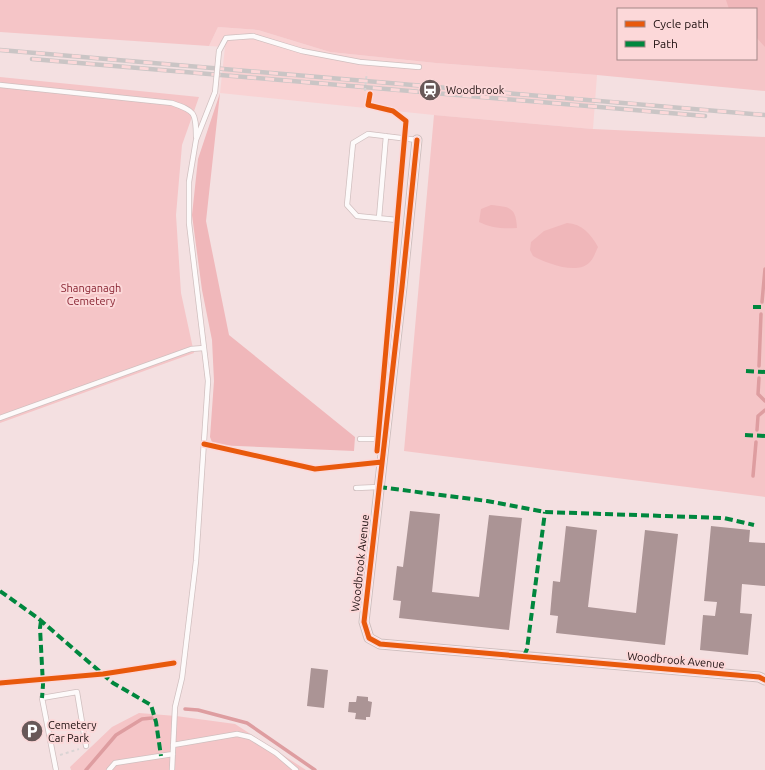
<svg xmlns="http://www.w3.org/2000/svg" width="765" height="770" font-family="Ubuntu,sans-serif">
<rect width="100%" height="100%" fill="#f4e0e1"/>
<path fill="#f9d3d4" d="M 218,27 L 258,30 L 330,52 L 436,63 L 597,75 L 593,129 L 434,115 L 220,93 L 225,47 L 209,46 Z"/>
<path fill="#f5c5c7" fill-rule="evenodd" d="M 0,0 L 765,0 L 765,91 L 597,75 L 436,63 L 330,52 L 258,30 L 218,27 L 209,46 L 0,32 ZM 618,9 L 756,9 L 756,59 L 618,59 Z
M 0,77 L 199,97 L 182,145 L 176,215 L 181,293 L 194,353 L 0,423 Z
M 434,115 L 593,129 L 765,137 L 765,497 L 404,451 Z
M 139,713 L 176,716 L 235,724 L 306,770 L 71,770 L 70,767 L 112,727 Z"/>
<path fill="#f0b7ba" d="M 726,0 L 765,0 L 765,47 L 756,37 L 756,9 L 729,9 Z
M 220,93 L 206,221 L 229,335 L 355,437 L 354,451 L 213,445 L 210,437 L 214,381 L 212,340 L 202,290 L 192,215 L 198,159 Z
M 491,205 C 510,207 516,207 517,228 C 503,229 491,228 479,222 L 481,209 Z
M 567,223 C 582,224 591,234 598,247 C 596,251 593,260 589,263 C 576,275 546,263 533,256 L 530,250 L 531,242 L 544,231 Z"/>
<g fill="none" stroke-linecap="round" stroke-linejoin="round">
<path stroke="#de9da0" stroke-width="3.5" d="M 762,302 L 765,269
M 759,366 L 761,314
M 759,378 L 758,394 L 765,401
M 757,430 L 758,416 L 765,410
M 753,476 L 756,442
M 185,709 L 198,710 L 247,723 L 315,770
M 86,770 L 116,735 L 142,719 L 152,718"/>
</g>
<path fill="#ab9495" d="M 410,511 L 440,514 L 432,592 L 479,597 L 489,515 L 522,518 L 509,630 L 399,618 L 401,601 L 393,600 L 397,566 L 403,567 Z
M 566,526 L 597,530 L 588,607 L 636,613 L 645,530 L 678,534 L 665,645 L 556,633 L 558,616 L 550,615 L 553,581 L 560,582 Z
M 711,526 L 750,530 L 749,542 L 765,543 L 765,586 L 742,584 L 740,613 L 752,614 L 748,655 L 700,650 L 703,615 L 715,616 L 717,602 L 704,601 Z
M 311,668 L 328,670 L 324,708 L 307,706 Z
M 357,696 L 368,697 L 368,701 L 372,702 L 370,717 L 366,717 L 366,720 L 355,719 L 356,713 L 348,712 L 349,702 L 356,702 Z"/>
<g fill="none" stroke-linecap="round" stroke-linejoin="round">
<g stroke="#d0bfbf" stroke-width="6">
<path id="service" d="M 219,51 L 226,38 L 253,36 L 302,51 L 360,62 L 419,67
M 0,85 L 172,103 C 195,111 196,112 196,137
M 379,218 L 386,136
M 397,220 L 357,216 L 347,205 L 353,143 L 368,134 L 417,140
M 0,418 L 191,349 L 204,348
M 360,439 L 385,439
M 356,488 L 379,487
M 173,745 L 237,734 L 250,737 L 276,753 L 296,770
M 56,770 L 42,698 L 77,692 L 86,746
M 109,770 L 115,763 L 173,754
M 172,770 L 175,707 L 182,678 L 196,561 L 208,381 L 189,223 L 189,182 L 196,140 L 215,92"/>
</g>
<g stroke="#d0bfbf" stroke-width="11">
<path id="minor" d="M 417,140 L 402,287 L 364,622 L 369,638 L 380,644 L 759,677 L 765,680"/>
</g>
<path stroke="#dad4d4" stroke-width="2" stroke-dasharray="3 3" stroke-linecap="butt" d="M 366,79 L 367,73
M 60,755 L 79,749"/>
<use href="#service" stroke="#fdfafa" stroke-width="4.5"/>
<use href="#minor" stroke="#fdfafa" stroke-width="9"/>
<g stroke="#cac5c5" stroke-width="4.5">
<path id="rail" d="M 0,50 L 765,115
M 32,59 L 705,116"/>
</g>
<use href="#rail" stroke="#fcd8d9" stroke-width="3" stroke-dasharray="9" stroke-linecap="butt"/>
<g stroke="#d0bfbf" stroke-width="6" stroke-linecap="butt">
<path id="service-bridge" d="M 215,92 L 219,51"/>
</g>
<path stroke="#dad4d4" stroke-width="2" stroke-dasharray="3 3" stroke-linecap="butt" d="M 365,91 L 366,79"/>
<use href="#service-bridge" stroke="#fdfafa" stroke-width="4.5"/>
<path stroke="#00873e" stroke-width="4" stroke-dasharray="8 4" stroke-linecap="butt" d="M 753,307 L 765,307
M 746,371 L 765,372
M 745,435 L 765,436
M 379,487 L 487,501 L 545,512 L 724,518 L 754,525
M 0,591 L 39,619 L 113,683 L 151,705 L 156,722 L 161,756
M 41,621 L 40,628 L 43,685 L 42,698
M 524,656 L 527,649 L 545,512"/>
<g stroke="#fcd8d9" stroke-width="8">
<path id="cycleway" d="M 370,94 L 368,105 L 393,111 L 406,121 L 377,451
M 417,140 L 402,287 L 364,622 L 369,638 L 380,644 L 759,677 L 765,680
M 204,444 L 315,469 L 382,462
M 0,683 L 103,674 L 174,663"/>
</g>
<use href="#cycleway" stroke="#e8590c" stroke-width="5"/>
</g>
<defs>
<g id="station-disc" transform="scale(1.15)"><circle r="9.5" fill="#685858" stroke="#fcd8d9"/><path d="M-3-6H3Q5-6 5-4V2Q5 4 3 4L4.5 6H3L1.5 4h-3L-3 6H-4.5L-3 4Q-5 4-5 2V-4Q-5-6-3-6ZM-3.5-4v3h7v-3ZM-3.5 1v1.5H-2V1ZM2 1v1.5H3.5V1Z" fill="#fff"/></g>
<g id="parking-disc" transform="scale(1.15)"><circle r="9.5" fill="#685858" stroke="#fcd8d9"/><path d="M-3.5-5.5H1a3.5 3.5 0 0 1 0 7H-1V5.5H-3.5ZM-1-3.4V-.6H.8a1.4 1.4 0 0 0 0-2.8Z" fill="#fff"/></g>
</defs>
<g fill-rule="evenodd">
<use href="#station-disc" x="430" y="90"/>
<use href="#parking-disc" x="32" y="731"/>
</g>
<g text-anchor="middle" stroke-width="4" stroke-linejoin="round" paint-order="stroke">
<g font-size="11" fill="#1d0f0f" stroke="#fcd8d9" text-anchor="start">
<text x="446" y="94">Woodbrook</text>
<text x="48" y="729">Cemetery<tspan x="48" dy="13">Car Park</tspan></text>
</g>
<g font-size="11" fill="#882432" stroke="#fcd8d9">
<text x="91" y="292">Shanganagh<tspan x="91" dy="13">Cemetery</tspan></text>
</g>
<g font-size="11" fill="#1d0f0f" stroke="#fcd8d9">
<text transform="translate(360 563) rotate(-84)" y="4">Woodbrook Avenue</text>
<text transform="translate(676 660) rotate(5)" y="4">Woodbrook Avenue</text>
</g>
</g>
<rect x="617" y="8" width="140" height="52" fill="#fcd8d9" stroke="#a38888"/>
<rect x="625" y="21" width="20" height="6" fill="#e8590c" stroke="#a38888"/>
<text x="653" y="28" font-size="12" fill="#1d0f0f">Cycle path</text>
<rect x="625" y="41" width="20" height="6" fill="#00873e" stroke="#a38888"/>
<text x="653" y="48" font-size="12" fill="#1d0f0f">Path</text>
</svg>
